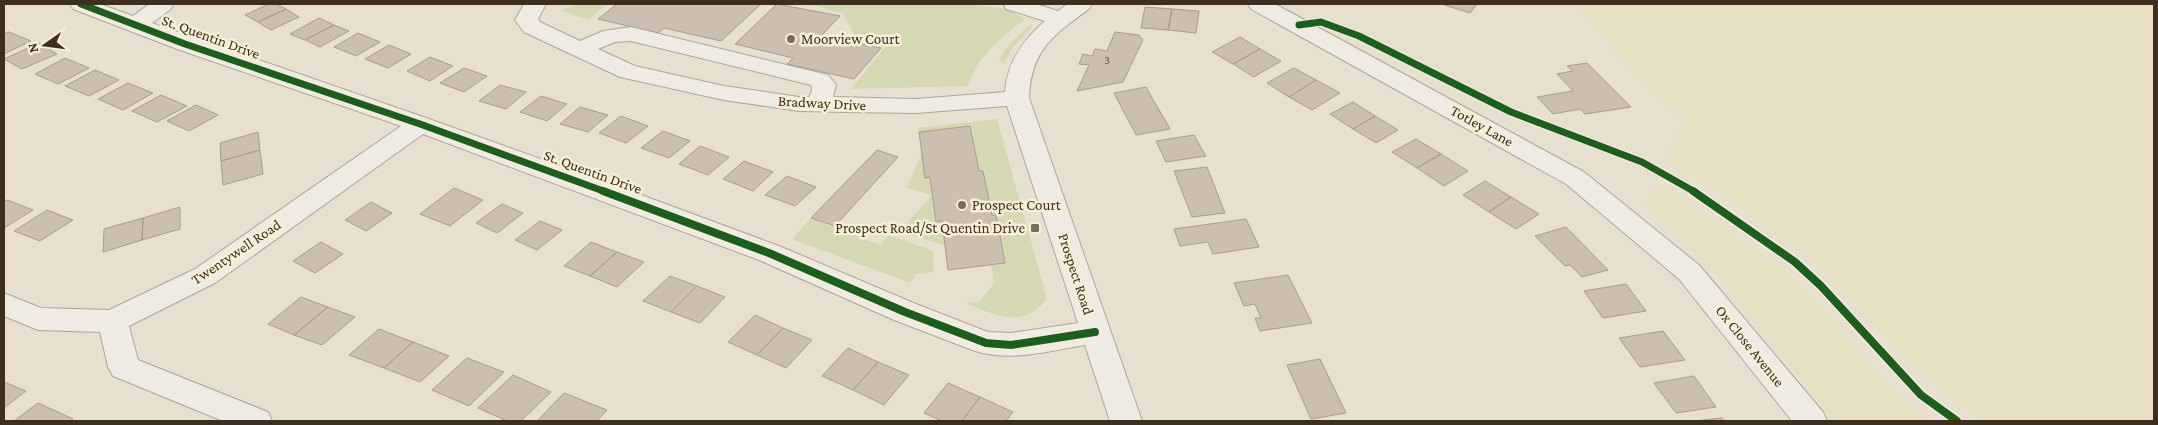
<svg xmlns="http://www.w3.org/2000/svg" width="2158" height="425" font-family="'Crimson Pro',serif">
<rect width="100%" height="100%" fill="#e7e0d1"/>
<path fill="#e6dfc2" d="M 1577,4 L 2154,4 L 2154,421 L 1987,421 L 1949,398 L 1904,358 L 1828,275 L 1805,254 L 1731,200 L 1695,177 L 1663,161 L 1685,121 L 1657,99 L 1641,83 Z
M 1656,182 L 1785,269 L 1893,389 L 1932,421 L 1835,421 L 1714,270 L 1668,224 L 1644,205 Z"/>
<path fill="#d6d7b3" d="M 578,4 L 607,4 L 588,20 L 561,10 Z
M 805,4 L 968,4 L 1006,9 L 1025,19 C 998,40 980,54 968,86 L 851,89 L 885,47 L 855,37 L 843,13 Z
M 1031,24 L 1031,29 L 1013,47 L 1004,64 L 999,58 L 1010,43 Z
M 997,119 L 1047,299 C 1022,330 996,315 965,303 L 979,302 L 994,283 L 991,265 L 1005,263 L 996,215 L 992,215 L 983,171 L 979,171 L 970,126 L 919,132 L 918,128 Z
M 922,153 L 925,177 L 930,177 L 936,222 L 942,221 L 945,245 L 906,234 L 903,228 L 932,195 L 907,188 Z
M 811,218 L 880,245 L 889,235 L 933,251 L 934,272 L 916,274 L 910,283 L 792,239 Z"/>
<path fill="#cbbfb2" stroke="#a89c90" d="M 269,4 L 276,4 L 286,9 L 258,22 L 245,15 Z
M 617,4 L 761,4 L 721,41 L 664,28 L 658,33 L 598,19 Z
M 777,4 L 840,16 L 822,35 L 881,48 L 854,79 L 787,64 L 793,58 L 735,44 Z
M 1441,4 L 1477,4 L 1470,13 Z
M 1145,7 L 1172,9 L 1168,30 L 1141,28 Z
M 286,9 L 299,17 L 271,30 L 258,22 Z
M 1172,9 L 1199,11 L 1196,33 L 1168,30 Z
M 319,18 L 334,25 L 305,40 L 290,34 Z
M 334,25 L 349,31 L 320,47 L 305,40 Z
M 9,32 L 31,41 L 4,54 L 4,34 Z
M 1115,32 L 1139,35 L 1143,40 L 1123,82 L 1077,91 L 1089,65 L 1079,64 L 1083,54 L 1092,56 L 1095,49 L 1107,51 Z
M 358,33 L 380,42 L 356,56 L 334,47 Z
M 1240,37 L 1260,49 L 1233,64 L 1212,52 Z
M 39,43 L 57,54 L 22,69 L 4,59 Z
M 389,45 L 411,54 L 388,68 L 365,59 Z
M 1260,49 L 1281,61 L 1254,77 L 1233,64 Z
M 430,57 L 453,66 L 430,81 L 407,71 Z
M 65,58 L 89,68 L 58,84 L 35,74 Z
M 1587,63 L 1631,107 L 1585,114 L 1580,109 L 1553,114 L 1537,97 L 1573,91 L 1557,74 L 1573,71 L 1567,66 Z
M 464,68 L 487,76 L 464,92 L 440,83 Z
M 1294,68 L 1316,80 L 1289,97 L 1267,83 Z
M 95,70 L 119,80 L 89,96 L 65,86 Z
M 1316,80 L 1340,93 L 1312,110 L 1289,97 Z
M 128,83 L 153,93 L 123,110 L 98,99 Z
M 500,85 L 526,92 L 506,109 L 479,101 Z
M 1146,87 L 1170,129 L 1136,135 L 1114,93 Z
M 161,95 L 187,106 L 157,122 L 132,111 Z
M 541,96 L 567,104 L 547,121 L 520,112 Z
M 1353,102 L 1375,116 L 1353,129 L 1330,114 Z
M 196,105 L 218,115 L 189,131 L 167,121 Z
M 580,107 L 608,115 L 588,132 L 560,124 Z
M 621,116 L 648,126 L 626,143 L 599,133 Z
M 1375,116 L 1398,130 L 1376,143 L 1353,129 Z
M 970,126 L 979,171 L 983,171 L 992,215 L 996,215 L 1005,263 L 948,270 L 942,221 L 936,222 L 930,177 L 925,178 L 919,132 Z
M 663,131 L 690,141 L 669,158 L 641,148 Z
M 258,132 L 260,150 L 221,161 L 220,143 Z
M 1194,135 L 1206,156 L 1166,162 L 1156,141 Z
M 1416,139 L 1441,154 L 1417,168 L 1392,152 Z
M 700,146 L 729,157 L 708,175 L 679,164 Z
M 260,150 L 263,174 L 223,185 L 221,161 Z
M 877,150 L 898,157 L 835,226 L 811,218 Z
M 1441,154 L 1468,171 L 1444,186 L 1417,168 Z
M 744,161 L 773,172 L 753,191 L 723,179 Z
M 1207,167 L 1225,213 L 1192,217 L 1174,171 Z
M 787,176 L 816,187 L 795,206 L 765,195 Z
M 1485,181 L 1511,197 L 1489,212 L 1463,195 Z
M 454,188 L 483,200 L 450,226 L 420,214 Z
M 1511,197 L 1539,214 L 1516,229 L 1489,212 Z
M 7,200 L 33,210 L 4,228 L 4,202 Z
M 371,202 L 392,213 L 366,231 L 345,220 Z
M 502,204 L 523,213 L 497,233 L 476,223 Z
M 180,207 L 180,229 L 142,240 L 143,218 Z
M 47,210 L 73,220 L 40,241 L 14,231 Z
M 143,218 L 142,240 L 103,252 L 104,229 Z
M 1246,219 L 1259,247 L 1213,254 L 1208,242 L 1180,246 L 1174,229 Z
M 540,221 L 562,230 L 537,250 L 515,240 Z
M 1566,227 L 1608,270 L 1582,277 L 1570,265 L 1565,266 L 1535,236 Z
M 321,242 L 343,254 L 315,273 L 293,261 Z
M 591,242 L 617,252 L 590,276 L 564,266 Z
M 617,252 L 644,262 L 617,287 L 590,276 Z
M 1288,275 L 1312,323 L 1260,331 L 1255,318 L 1261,318 L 1255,304 L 1244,306 L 1234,283 Z
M 670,276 L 697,286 L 671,312 L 643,301 Z
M 1626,284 L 1646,311 L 1603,318 L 1584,291 Z
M 697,286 L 725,297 L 700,323 L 671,312 Z
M 301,297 L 328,307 L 294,335 L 268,324 Z
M 328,307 L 355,317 L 322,345 L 294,335 Z
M 755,315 L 783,328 L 757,355 L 728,342 Z
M 783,328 L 812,340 L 786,368 L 757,355 Z
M 379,329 L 413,342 L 384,368 L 349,355 Z
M 1663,331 L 1685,360 L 1640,367 L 1619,338 Z
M 413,342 L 449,356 L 420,382 L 384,368 Z
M 848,348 L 878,362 L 853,390 L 822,376 Z
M 467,358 L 504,372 L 469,406 L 432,390 Z
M 1320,359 L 1346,413 L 1311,419 L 1287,365 Z
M 878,362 L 909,375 L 884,405 L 853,390 Z
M 513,375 L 551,392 L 521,421 L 507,421 L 478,408 Z
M 1694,376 L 1716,407 L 1676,413 L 1654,383 Z
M 4,382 L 26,391 L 4,408 Z
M 948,383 L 980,397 L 962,421 L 942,421 L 924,413 Z
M 564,393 L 607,410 L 597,421 L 537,421 Z
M 980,397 L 1013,412 L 1006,421 L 962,421 Z
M 38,403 L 73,419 L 71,421 L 14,421 Z
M 1722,418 L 1724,421 L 1693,421 Z"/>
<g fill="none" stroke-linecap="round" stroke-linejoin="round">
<g stroke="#ada599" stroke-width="2">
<path id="minor" d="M 70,4 L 100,4 L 133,16 L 149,4 L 174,4 L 171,9 L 152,23 L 429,119 L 636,193 L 779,246 L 916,304 L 988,332 L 1011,333 L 1078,323 L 1007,106 L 916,113 L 848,112 L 799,111 L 724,100 L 620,77 L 524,32 L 515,20 L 524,4 L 546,4 L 538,19 L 540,22 L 580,41 L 603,31 L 631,27 L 828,75 L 836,85 L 833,97 L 916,99 L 1005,92 C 1007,62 1023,40 1045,21 L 1006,9 L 1003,4 L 1036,4 L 1058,11 L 1067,4 L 1092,4 L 1089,9 C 1053,35 1031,50 1029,98 L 1142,421 L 1110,421 L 1085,345 C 1049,351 1011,362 975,351 L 894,320 L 759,260 L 423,134 L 215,283 L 129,326 L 138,360 L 268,412 L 272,421 L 223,421 L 113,376 L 108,367 L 100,332 L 38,330 L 4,316 L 4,293 L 41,308 L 109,310 L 195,269 L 401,126 L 177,49 L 73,9 ZM 631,41 L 811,85 L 812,91 L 809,97 L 799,97 L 724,86 L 635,66 L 598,49 L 615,42 Z
M 1248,4 L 1275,4 L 1584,172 L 1699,265 L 1823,412 L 1827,421 L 1792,421 L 1679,279 L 1566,184 L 1251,9 Z"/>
</g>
<use href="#minor" fill="#efebe3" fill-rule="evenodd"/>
<g stroke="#f7eed8" stroke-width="9">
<path id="cycleway-far1" d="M 81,4 L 185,44 L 420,124 L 606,192
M 1299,25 L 1321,22 L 1359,36 L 1511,112 L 1642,162 L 1695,192"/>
</g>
<g stroke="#f7eed8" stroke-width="11">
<path id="cycleway" d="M 603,191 L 769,253 L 905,312 L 986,343 L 1011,345 L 1095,332
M 1693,191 L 1795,262 L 1821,286 L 1921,395 L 1957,421"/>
</g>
<use href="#cycleway-far1" stroke="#1b5e20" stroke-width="7"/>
<use href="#cycleway" stroke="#1b5e20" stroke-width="8"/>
</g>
<g fill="#786c5e" stroke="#f7eed8" stroke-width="2">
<circle cx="791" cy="39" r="5"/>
<circle cx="962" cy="205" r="5"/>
<rect x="1030" y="223" width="10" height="10" rx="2.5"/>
</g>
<g text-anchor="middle" stroke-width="5" stroke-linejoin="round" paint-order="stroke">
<g font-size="12" fill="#605244">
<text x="1107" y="64">3</text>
</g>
<g font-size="15" fill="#3d2e20" stroke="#f7eed8">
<text transform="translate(211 37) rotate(20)" y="5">St. Quentin Drive</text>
<text transform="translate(822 103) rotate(3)" y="5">Bradway Drive</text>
<text transform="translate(1482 126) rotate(29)" y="5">Totley Lane</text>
<text transform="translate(593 172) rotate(20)" y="5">St. Quentin Drive</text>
<text transform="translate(236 252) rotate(-34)" y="5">Twentywell Road</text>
<text transform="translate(1076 274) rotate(72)" y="5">Prospect Road</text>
<text transform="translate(1750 346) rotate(51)" y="5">Ox Close Avenue</text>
</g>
<g font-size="15" fill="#3d2e20" stroke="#f7eed8" text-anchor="start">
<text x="801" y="44">Moorview Court</text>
<text x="972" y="210">Prospect Court</text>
<text x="1025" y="233" text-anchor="end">Prospect Road/St Quentin Drive</text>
</g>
</g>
<rect width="2158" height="425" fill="none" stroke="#3d2e20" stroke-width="10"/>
<g transform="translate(45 45) rotate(256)" stroke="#f7eed8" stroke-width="4" paint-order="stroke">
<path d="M0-4L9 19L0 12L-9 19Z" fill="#3d2e20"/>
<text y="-8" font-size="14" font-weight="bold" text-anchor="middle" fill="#3d2e20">N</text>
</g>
</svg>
